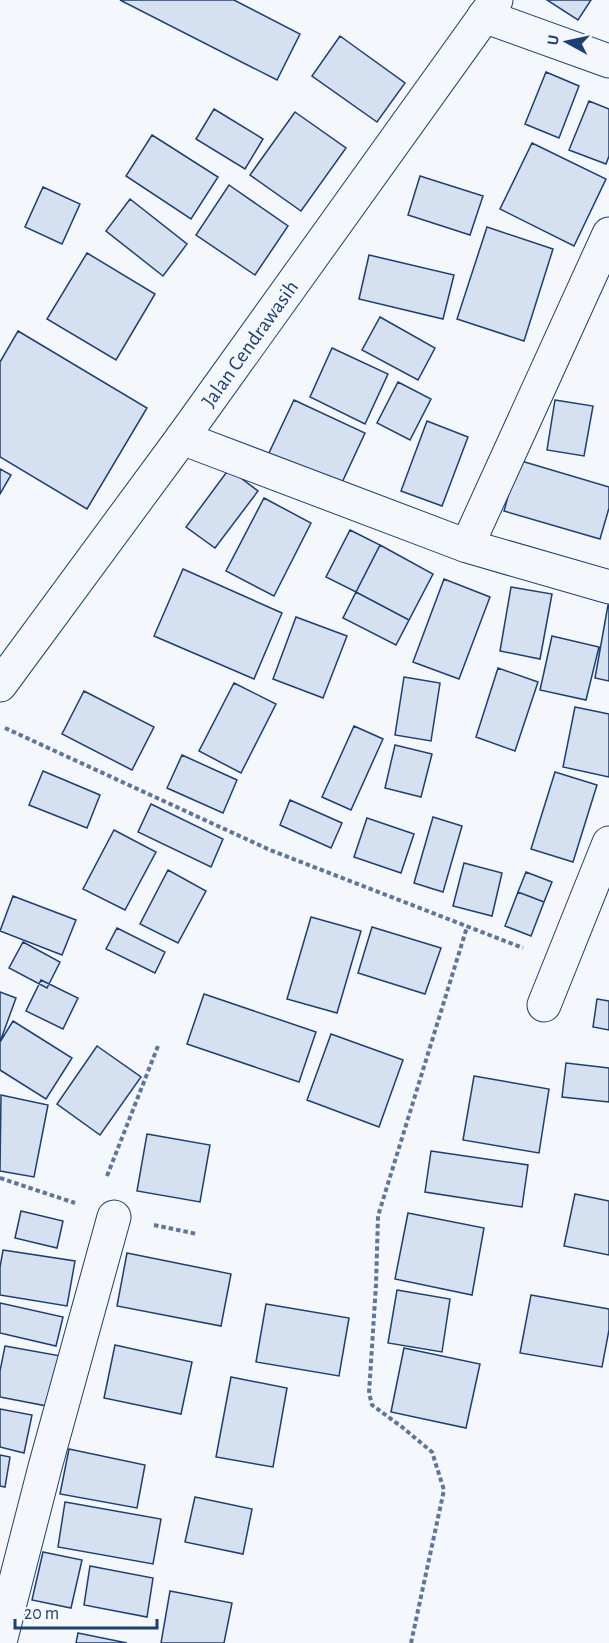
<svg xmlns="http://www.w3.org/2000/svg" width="609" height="1643" font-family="'Alegreya Sans',sans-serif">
<rect width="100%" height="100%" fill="#f4f7fb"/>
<path fill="#d5e0f0" stroke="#1d3f73" stroke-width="1.5" d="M 120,0 L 234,0 L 300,34 L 277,80 Z
M 547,0 L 591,0 L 578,20 Z
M 340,36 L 405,83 L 377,122 L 312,76 Z
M 546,72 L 579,86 L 559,138 L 525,124 Z
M 589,101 L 609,109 L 609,156 L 606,164 L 569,150 Z
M 214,109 L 263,139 L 245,169 L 196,139 Z
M 295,112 L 346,148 L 301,211 L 250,175 Z
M 152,135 L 218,177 L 191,219 L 126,176 Z
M 532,143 L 606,179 L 574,246 L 500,209 Z
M 420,176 L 483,196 L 470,235 L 408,215 Z
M 229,185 L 288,226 L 255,275 L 196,235 Z
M 43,187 L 80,204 L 62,244 L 25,227 Z
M 130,199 L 187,244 L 163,276 L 106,231 Z
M 487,227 L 553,249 L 524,341 L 457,319 Z
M 87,253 L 155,294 L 116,360 L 47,319 Z
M 369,255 L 454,275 L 443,319 L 359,299 Z
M 380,317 L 435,348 L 418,380 L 362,350 Z
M 18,331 L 147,408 L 87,509 L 0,457 L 0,362 Z
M 332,348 L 388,374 L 365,424 L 310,397 Z
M 398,382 L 431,399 L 410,440 L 377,423 Z
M 294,400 L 365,433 L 339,489 L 268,455 Z
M 555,400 L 593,406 L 584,456 L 547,450 Z
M 427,421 L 468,437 L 442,506 L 401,491 Z
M 518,460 L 609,487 L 609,508 L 600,539 L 504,511 Z
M 0,469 L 11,475 L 0,494 Z
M 229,469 L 258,491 L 215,548 L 186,527 Z
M 264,498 L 311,523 L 274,596 L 226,571 Z
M 350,530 L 380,545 L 356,592 L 326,577 Z
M 380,545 L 433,574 L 409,620 L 356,592 Z
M 183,569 L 282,613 L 254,679 L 154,636 Z
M 444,579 L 490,597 L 459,679 L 413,662 Z
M 511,587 L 552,594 L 540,659 L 500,651 Z
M 356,592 L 409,620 L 396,645 L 343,618 Z
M 608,605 L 609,605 L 609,681 L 595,678 Z
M 296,617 L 347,636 L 323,698 L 273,679 Z
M 552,636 L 599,647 L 586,700 L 540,690 Z
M 498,668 L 538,682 L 515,751 L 476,737 Z
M 404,677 L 440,683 L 431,741 L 395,735 Z
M 234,683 L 276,704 L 241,773 L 199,751 Z
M 84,691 L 154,727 L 132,770 L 62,734 Z
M 575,707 L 609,714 L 609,777 L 563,767 Z
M 354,726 L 383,739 L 351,810 L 322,797 Z
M 395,745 L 432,754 L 421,797 L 385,788 Z
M 182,755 L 237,780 L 223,813 L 167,788 Z
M 43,771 L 100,795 L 87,828 L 29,805 Z
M 555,772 L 597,785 L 573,862 L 531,849 Z
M 290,800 L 342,823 L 331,848 L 280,825 Z
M 151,804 L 223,839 L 211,867 L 138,832 Z
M 433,817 L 462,826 L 443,892 L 414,883 Z
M 367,818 L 414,834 L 401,873 L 354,857 Z
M 114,830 L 156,852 L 125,910 L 83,889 Z
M 464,863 L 502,873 L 492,916 L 453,906 Z
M 168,870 L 206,891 L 178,943 L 140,924 Z
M 526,872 L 552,882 L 544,902 L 518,892 Z
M 518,892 L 544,902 L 531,936 L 505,926 Z
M 13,896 L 76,920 L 62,955 L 0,931 Z
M 311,917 L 361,931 L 337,1013 L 287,999 Z
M 372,927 L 441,948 L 425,994 L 358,973 Z
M 117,928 L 165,952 L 155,973 L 106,949 Z
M 23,942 L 60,962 L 47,988 L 9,968 Z
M 41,980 L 78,998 L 63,1029 L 26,1011 Z
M 0,992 L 16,998 L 0,1042 Z
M 204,994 L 316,1032 L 299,1082 L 187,1044 Z
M 597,999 L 609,1001 L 609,1030 L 593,1027 Z
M 13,1021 L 72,1058 L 46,1099 L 0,1070 L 0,1042 Z
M 331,1034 L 403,1060 L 379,1127 L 307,1100 Z
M 97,1046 L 141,1077 L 100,1135 L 57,1104 Z
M 566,1063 L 609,1068 L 609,1102 L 562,1097 Z
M 474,1076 L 549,1089 L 539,1153 L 463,1140 Z
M 1,1095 L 48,1105 L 34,1177 L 0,1171 Z
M 147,1134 L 210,1145 L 200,1202 L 137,1191 Z
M 431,1151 L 528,1165 L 522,1207 L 425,1192 Z
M 575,1194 L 609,1201 L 609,1255 L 564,1246 Z
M 21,1211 L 63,1221 L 57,1248 L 15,1238 Z
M 408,1213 L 484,1228 L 472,1295 L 395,1279 Z
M 3,1250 L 75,1261 L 67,1306 L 0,1295 L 0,1267 Z
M 127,1253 L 231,1274 L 221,1326 L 117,1306 Z
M 397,1290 L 450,1299 L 442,1352 L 388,1343 Z
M 531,1295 L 609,1309 L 609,1330 L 602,1367 L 520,1353 Z
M 0,1303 L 63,1317 L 56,1346 L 0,1333 Z
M 266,1304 L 349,1318 L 339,1376 L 256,1362 Z
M 115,1345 L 192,1362 L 181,1414 L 104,1398 Z
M 5,1346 L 61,1356 L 52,1407 L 0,1397 L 0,1371 Z
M 404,1348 L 480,1364 L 466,1428 L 391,1412 Z
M 231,1377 L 287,1388 L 273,1467 L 216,1457 Z
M 0,1409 L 32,1415 L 24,1453 L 0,1447 Z
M 69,1449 L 145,1465 L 137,1508 L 60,1494 Z
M 0,1455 L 10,1457 L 5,1487 L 0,1486 Z
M 195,1497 L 252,1509 L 243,1554 L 185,1542 Z
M 65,1502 L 161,1519 L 153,1564 L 58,1547 Z
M 43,1552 L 82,1560 L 71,1608 L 32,1600 Z
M 90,1566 L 153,1578 L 147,1617 L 84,1605 Z
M 170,1591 L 232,1603 L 224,1643 L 161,1643 Z
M 78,1633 L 127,1643 L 76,1643 Z"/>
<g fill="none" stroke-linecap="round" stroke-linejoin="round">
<g stroke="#1d3f73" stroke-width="35">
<path id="minor" d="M 484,16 L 609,61
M 182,438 L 467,546 L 609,587
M 467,546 L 609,234
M 544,1005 L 609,843
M 0,1642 L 45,1467 L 114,1217"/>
</g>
<g stroke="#1d3f73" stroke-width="35">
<g id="secondary">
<path id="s1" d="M 0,685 L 182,438 L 496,0"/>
</g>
</g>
<path stroke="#5e769c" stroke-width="4" stroke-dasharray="4.5 3" stroke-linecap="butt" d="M 5,728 L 270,850 L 523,948
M 107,1176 L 158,1046
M 0,1178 L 75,1203
M 154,1225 L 197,1234
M 411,1643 L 444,1490 L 432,1452 L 402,1427 L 372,1405 L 369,1393 L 376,1285 L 378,1216 L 467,927"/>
<use href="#minor" stroke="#f4f7fb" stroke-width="33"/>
<use href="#secondary" stroke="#f4f7fb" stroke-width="33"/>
</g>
<g text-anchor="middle" stroke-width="4.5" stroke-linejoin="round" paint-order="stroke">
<g font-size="21" fill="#1d3f73" stroke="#f4f7fb">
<text dy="7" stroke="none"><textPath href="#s1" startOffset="423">Jalan Cendrawasih</textPath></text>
</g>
</g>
<g transform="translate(567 42) rotate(278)" stroke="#f4f7fb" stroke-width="4.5" paint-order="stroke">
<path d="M0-4.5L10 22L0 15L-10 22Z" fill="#1d3f73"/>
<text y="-9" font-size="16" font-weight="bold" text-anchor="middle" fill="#1d3f73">U</text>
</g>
<path d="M15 1619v9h142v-9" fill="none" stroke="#1d3f73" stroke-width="3"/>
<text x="24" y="1619" font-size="18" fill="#1d3f73" stroke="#f4f7fb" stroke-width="4.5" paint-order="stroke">20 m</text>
</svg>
